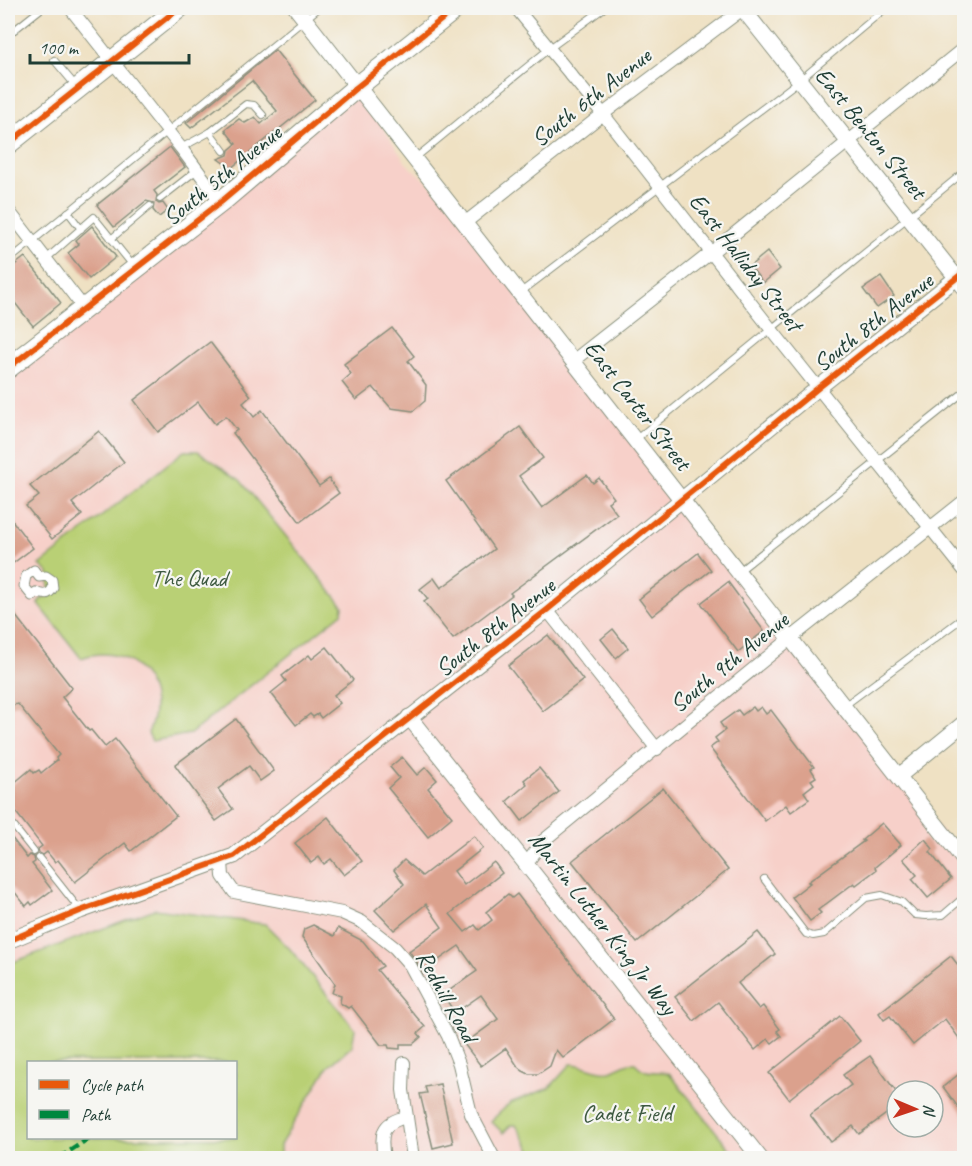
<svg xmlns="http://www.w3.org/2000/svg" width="972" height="1166" font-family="Caveat,sans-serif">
<rect width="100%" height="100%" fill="#f6f6f2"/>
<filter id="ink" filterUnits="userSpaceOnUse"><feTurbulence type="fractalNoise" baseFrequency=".0167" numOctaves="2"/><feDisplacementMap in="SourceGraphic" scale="12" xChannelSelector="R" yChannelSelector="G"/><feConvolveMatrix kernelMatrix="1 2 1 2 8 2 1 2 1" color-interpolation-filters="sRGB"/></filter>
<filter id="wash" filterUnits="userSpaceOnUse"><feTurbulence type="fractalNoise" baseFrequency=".008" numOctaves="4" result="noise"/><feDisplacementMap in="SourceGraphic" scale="24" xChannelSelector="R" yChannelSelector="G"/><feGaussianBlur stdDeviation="1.35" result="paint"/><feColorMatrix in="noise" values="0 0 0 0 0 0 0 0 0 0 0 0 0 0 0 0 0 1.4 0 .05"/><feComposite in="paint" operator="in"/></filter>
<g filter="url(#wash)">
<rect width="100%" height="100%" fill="#efe1c3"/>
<!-- built -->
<path fill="#f7d0c9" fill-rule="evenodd" d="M357,87l49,76 35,31 523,666v298h-956v-790zM28,1062h208v76h-208zM897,1091h36v36h-36z"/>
<!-- green -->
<g fill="#b9d075" stroke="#6c8654" stroke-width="1.5" fill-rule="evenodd">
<path d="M184,451h14l42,29 103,126 -1,7 -152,121 -38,7 -4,-8c21,-43 -15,-94 -67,-75l-43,-55 3,-4 8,-2v-24l-9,-8z"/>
<path d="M155,909l110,15 25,25 65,80 -3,17 -25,22 -47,77v13h-272v-194zM28,1062h208v76h-208z"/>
<path d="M629,1063h6c12,13 18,7 34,10l68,85h-201l-20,-33h-5l-8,8 -12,-12 19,-18 39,-15 22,-24c14,0 27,10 39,7 6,-2 12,-6 19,-8z"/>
</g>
<g id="blocks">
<!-- building -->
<g fill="#dba18d">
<path d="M275,50l40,50 -84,68 -13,-9 10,-4 1,-5 7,-6 -11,-14 14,-11 6,4 10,-6 6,7 16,-13 -25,-30 -61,47 -5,-5z"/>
<path d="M170,147l15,20 -31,24 3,4 -1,7 3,2 4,-1 5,7 -9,7 -6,-7 1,-7 -8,-2 -32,26 -17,-22z"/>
<path d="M92,226l24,31 -27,22 -21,-26 11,-9 -3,-4z"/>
<path d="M767,252l13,17 -17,14 -13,-17z"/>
<path d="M25,257l36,46 -28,23 -25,-32v-24z"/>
<path d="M881,277l13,19 -17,12 -14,-19z"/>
<path d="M392,328l22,28 -6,5 18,24 -1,16 -12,10 -22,-3 -18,-21 -17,13 -14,-18 9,-8 -7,-10z"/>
<path d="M210,342l41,54 -8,7 11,14 8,-7 57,76 10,-7 10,14 -39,29 -67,-89 4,-3 -11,-14 -11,8 -17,-22 -40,30 -24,-32z"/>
<path d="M520,427l23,31 -24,18 23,32 45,-33 6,8 6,-5 15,20 -6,4 9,12 -107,79 2,2 -59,44 -29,-37 4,-3 -8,-10 14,-11 7,10 53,-39 -48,-68z"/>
<path d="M99,431l25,31 -52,41 10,12 -30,24 -26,-33 13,-10 -9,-10z"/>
<path d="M8,515l25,33 -25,19z"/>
<path d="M698,553l13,17 -59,46 -13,-17z"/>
<path d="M728,582l36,49 -26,21 -37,-49z"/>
<path d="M8,606l64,82 -10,9 27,34 2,-1 14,17 10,-8 61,77 -45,35 -6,-8 -50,39 -17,-22 -3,2 -8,-10 -4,3 -4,-2 -1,-4 4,-3 -34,-44v-14l23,-19 3,4 5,-3 2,3 16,-13 -1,-2 3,-3 -41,-51 -10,2z"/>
<path d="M613,629l15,19 -12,10 -15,-19z"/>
<path d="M548,635l35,45 -40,31 -35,-45z"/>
<path d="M327,647l26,33 -19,15 6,8 -19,15 -3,-4 -5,3 -3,-3 -14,11 -25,-32 15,-12 -4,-5 27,-21 3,4z"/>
<path d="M753,707l3,4 5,-4 5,7 5,-4 43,57 -3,2 5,8 -5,3 3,4 -10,8 5,7 -18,13 -5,-7 -21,16 -55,-73 8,-6 -3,-4 10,-8 -5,-7 18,-13 4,5z"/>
<path d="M236,719l38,52 -14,10 -11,-15 -31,23 15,20 -17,12 -41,-56z"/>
<path d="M402,757l15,18 9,-8 11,13 -9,8 24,29 -24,20 -40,-49 11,-10 -9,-11z"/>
<path d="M539,768l20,24 -37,29 -15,-20 20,-17 -3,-4z"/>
<path d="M663,788l65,82 -91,73 -65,-82z"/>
<path d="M328,817l34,44 -18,14 -13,-16 -7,5 -5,-7 -8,6 -16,-20z"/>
<path d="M882,823l19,22 -26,22 1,3 -20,15 -2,-2 -36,27 3,3 -11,8 -18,-24 18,-14 -2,-1 56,-41 -2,-1z"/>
<path d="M8,833l19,25 3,-3 4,2 1,5 -3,2 20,26 -20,15 -2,-3 -4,4 -18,-22z"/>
<path d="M474,836l9,12 -29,23 10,14 30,-23 8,11 -52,41 15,18 10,-7 4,5 13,-10 -6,-8 22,-18 4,4 5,-4 97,125 -51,39 -7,-8 -6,16 -12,8h-9l-6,-3 -5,-4 -12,-19 -25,18 -17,-22 34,-25 -17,-24 -26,18 -12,-18 34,-24 -18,-25 -36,25 -14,-20 33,-24 -16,-23 -32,26 -19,-20 29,-26 -10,-14 10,-10 18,16z"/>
<path d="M925,839l8,10 -3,3 21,27 -23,19 -16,-19 5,-4 -14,-16z"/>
<path d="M313,925l21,11 4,-8 25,13 20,25 -6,4 48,57 -7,6 3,4 -8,7h-13v5l-11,-1 -1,-3h-7l-30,-39 -3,2 -8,-5 1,-7 -9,-3 3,-9 -33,-47 2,-8z"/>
<path d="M758,932l17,22 -37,29 21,26 4,-3 17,23 -3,2 4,5 -9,7 -4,-4 -13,11 -37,-48 -24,19 -19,-24z"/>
<path d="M951,956l7,9 6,-5v85l-19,-26 -32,26 -23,-29 -6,4 -5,-7z"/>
<path d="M840,1016l20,25 -71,58 -20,-26z"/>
<path d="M870,1056l27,37v13l-38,28 -6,-8 -22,16 -21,-27 41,-30 -8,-10z"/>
<path d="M964,1070v45l-21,-28z"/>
<path d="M440,1084l13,59 -20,5 -13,-54 7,-1 -2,-6z"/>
</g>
</g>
</g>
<g filter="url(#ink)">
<use href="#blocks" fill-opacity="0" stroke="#878f7c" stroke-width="1.5"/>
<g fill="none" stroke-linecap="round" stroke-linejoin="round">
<!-- service casing -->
<g stroke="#878f7c" stroke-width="8">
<g id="service">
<path d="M429,8l9,11"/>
<path d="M8,35l34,-27"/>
<path d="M54,60l21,25"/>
<path d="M210,132l14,19"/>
<path d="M181,148l29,-16 36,-28 8,1 9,10"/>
<path d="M414,159l136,-111 54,-40"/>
<path d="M160,199l37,-29"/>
<path d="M68,212l13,17"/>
<path d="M111,239l39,-33"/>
<path d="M46,259l48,-42 40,50"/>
<path d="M8,261l311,-253"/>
<path d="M521,292l279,-212 86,-72"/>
<path d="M635,440l329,-268"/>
<path d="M738,572l226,-180"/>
<path d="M844,706l120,-89"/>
<path d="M8,819l26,33"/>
<path d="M954,846l10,-9"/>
<path d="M39,858l41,52"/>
<path d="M764,879l42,55 7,2 11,-2 42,-36 16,-3 20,7 13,13 11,1 17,-1 21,-18"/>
</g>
</g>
<!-- pedestrian casing -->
<g stroke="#878f7c" stroke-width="11">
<path id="pedestrian" d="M34,570l5,7 7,-1 6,4 1,8c-4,7 -10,8 -17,4l-4,4 -8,-10 2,-10z"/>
</g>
<!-- minor casing -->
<g stroke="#878f7c" stroke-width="14">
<g id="minor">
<path d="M70,8l111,140 40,54"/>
<path d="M516,8l87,106 168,215 193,241"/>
<path d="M8,210l75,97"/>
<path d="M466,222l137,-108 141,-106"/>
<path d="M574,360l144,-113 246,-199"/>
<path d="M547,610l110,139"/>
<path d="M222,862l1,14 11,16 108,21 20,9 33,26 15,17 38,71 11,28 12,50 23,44"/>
<path d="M527,863l16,-22 248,-203 173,-137"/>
<path d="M404,1063l-1,27 10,68"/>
<path d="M384,1158c-4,-23 -3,-36 23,-41"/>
</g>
</g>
<!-- tertiary casing -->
<g stroke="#878f7c" stroke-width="17">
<g id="tertiary">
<path d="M296,8l668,852"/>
<path d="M742,8l222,279"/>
<path d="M409,717l351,441"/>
<path d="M899,776l65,-53"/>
<path d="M8,941l72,-30 154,-55 313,-246 271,-222 146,-116"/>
</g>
</g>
<!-- primary casing -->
<g stroke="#878f7c" stroke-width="22">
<g id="primary">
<path d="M8,144l171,-136"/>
<path d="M8,368l213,-166 136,-115 99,-79"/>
</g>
</g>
<!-- service -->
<use href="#service" stroke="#fff" stroke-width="6"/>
<!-- pedestrian -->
<use href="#pedestrian" stroke="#fff" stroke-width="9"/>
<!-- minor -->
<use href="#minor" stroke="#fff" stroke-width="12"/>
<!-- tertiary -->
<use href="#tertiary" stroke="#fff" stroke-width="15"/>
<!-- primary -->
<use href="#primary" stroke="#fff" stroke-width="20"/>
<!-- quiet -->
<path stroke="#00873e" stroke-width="4.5" stroke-dasharray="9 4.5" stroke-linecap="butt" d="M59,1158l30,-20"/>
<!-- cycleway casing -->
<g stroke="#f6f6f2" stroke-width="10">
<g id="cycleway">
<path d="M8,144l171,-136"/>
<path d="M8,368l213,-166 136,-115 99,-79"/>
<path d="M8,941l72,-30 154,-55 313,-246 271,-222 146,-116"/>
</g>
</g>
<!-- cycleway -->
<use href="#cycleway" stroke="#e8590c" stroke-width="6"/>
</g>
</g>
<g text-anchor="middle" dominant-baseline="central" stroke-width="4.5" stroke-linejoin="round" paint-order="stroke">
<!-- street labels -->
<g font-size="24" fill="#1f3d34" stroke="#f6f6f2">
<text transform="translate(591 97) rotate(-38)">South 6th Avenue</text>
<text transform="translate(871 133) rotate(51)">East Benton Street</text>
<text transform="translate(222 175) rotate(-39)">South 5th Avenue</text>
<text transform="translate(746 262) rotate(52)">East Halliday Street</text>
<text transform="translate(873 322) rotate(-38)">South 8th Avenue</text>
<text transform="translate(638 405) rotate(52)">East Carter Street</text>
<text transform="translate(495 627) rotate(-38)">South 8th Avenue</text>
<text transform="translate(729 662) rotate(-39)">South 9th Avenue</text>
<text transform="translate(603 923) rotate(52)">Martin Luther King Jr Way</text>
<text transform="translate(447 996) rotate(61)">Redhill Road</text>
</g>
<!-- park labels -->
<g font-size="24" fill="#3e5a41" stroke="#f6f6f2">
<text x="189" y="578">The Quad</text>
<text x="627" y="1113">Cadet Field</text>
</g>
</g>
<!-- margin -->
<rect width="972" height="1166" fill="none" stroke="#f6f6f2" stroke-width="30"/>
<!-- legend -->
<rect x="27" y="1061" width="210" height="78" fill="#f6f6f2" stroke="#a0aca6" stroke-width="1.5"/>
<rect x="39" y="1080" width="30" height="9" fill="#e8590c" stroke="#a0aca6" stroke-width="1.5"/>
<text x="81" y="1091" font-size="18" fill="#1f3d34">Cycle path</text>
<rect x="39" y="1110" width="30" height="9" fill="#00873e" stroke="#a0aca6" stroke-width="1.5"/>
<text x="81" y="1121" font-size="18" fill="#1f3d34">Path</text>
<!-- north arrow -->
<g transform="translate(915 1109) rotate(92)"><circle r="28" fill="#f6f6f2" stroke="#a0aca6" stroke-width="1.5"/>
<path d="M0-4.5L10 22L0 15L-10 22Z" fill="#c8321e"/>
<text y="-9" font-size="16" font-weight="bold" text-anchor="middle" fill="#1f3d34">N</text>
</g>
<!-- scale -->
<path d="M30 54v9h159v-9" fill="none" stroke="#1f3d34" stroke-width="3"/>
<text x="39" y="54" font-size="18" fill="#1f3d34" stroke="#f6f6f2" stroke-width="4.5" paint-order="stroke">100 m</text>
</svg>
